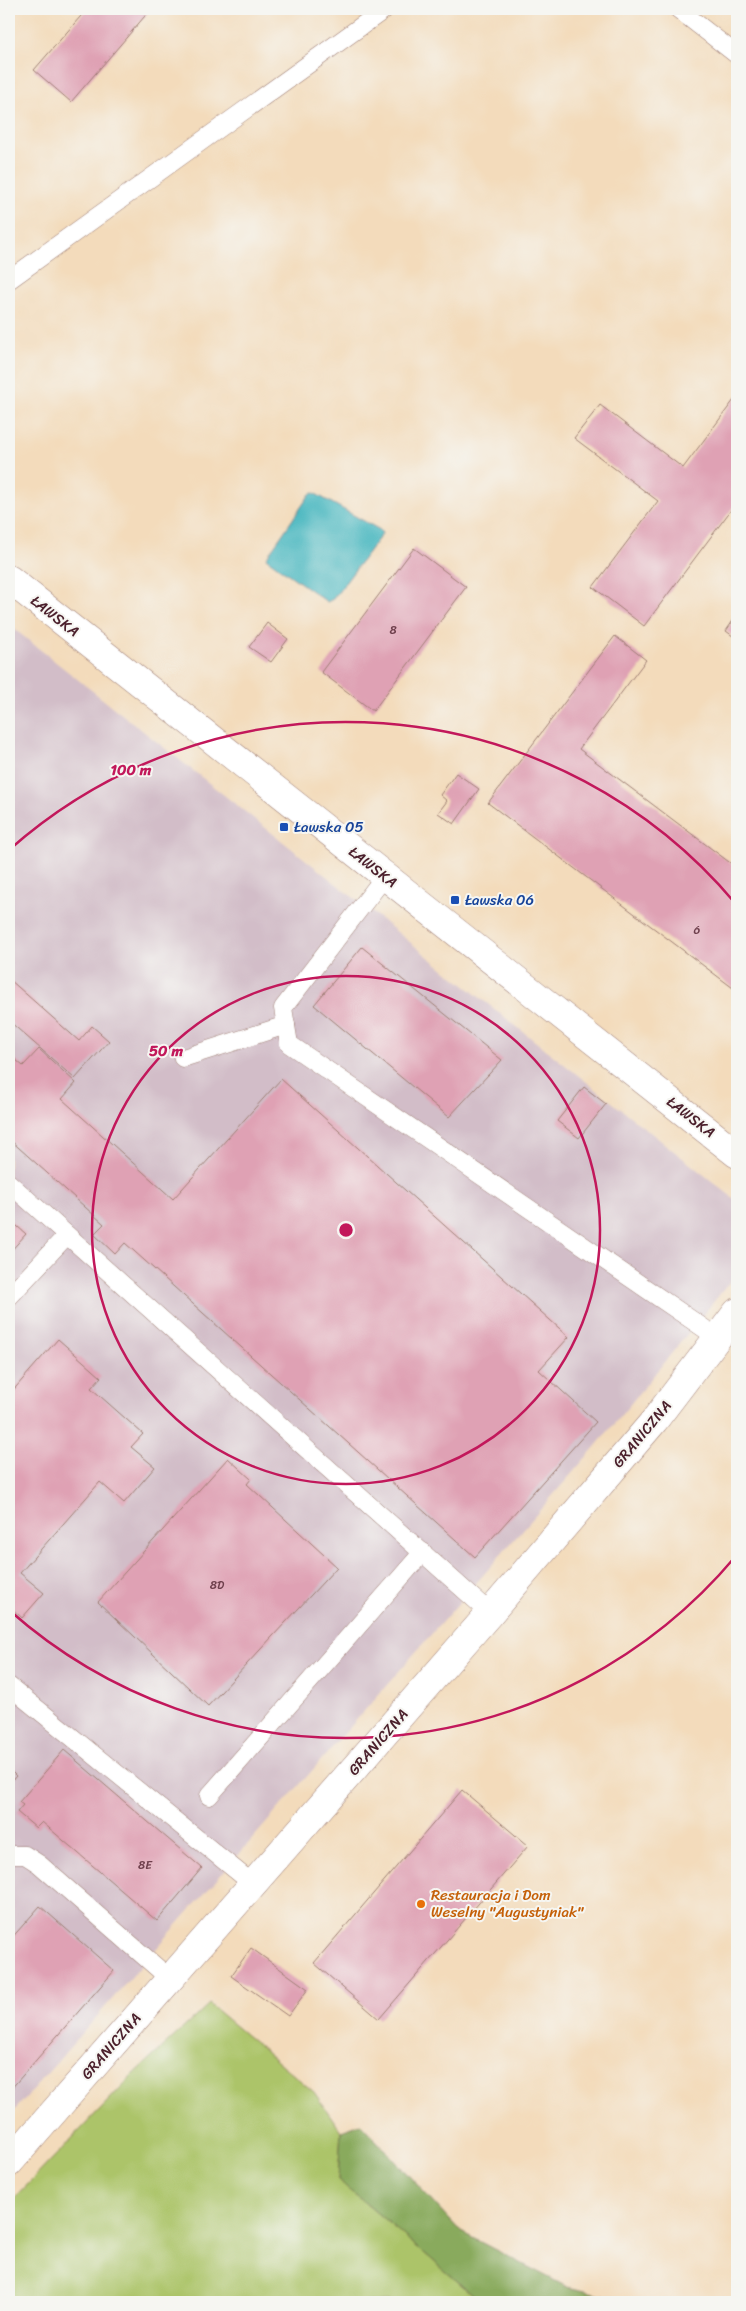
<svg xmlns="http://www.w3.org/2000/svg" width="746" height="2311" font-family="Sriracha,sans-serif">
<rect width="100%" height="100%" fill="#f6f6f2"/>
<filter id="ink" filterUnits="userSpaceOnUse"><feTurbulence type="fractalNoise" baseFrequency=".02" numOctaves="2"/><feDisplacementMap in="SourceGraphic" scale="10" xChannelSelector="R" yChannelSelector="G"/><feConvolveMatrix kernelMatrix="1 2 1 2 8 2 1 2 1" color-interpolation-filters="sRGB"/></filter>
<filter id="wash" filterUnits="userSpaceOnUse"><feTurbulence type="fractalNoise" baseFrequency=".0096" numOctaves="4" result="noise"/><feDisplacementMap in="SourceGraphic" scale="20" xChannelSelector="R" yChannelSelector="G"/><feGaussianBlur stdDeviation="1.12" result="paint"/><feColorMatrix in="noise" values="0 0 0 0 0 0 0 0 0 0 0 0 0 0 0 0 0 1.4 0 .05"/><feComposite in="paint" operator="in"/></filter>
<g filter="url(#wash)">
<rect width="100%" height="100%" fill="#f3dbbb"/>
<!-- industrial -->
<path fill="#d2bdc8" d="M9,625l728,576v72l-141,173 -587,671z"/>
<!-- green -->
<path fill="#acc469" stroke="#7b724a" d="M209,2004l105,88 27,39 -3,49 144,122h-473v-98l122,-127z"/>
<!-- forest -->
<path fill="#89aa5d" stroke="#6a6444" d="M361,2124l100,108 106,55 69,15h-154l-144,-122 3,-49z"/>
<!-- water -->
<path fill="#48b7c0" stroke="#496b76" d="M314,493l66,37 2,4 -49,65 -6,3 -61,-44 44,-64z"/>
<g id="blocks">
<!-- building -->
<g fill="#dfa1b4">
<path d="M87,9h64l-80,93 -37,-32z"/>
<path d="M737,396v106l-93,124 -51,-39 65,-86 -84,-63 26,-33 83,63z"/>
<path d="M414,548l52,39 -93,124 -52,-39z"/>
<path d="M737,615v24l-11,-8z"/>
<path d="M267,623l21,16 -17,23 -22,-15z"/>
<path d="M615,636l31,24 -67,89 158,119v123l-249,-188z"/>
<path d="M456,773l23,16 -25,35 -16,-11 9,-12 -7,-6z"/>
<path d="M362,947l140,113 -53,57 -135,-112z"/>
<path d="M9,979l70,62 13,-15 17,15 -34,38 -66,-58z"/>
<path d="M39,1049l37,34 -14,16 111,100 108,-120 288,258 -30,33 57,52 -121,135 -350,-314 -10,11 -21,-20 10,-10 -95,-85v-85l14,12z"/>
<path d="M584,1087l22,17 -27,34 -22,-17z"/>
<path d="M9,1219l17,15 -17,19z"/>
<path d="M58,1339l43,38 -10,11 52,46 -12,13 24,20 -31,36 -24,-21 -80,91 24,20 -22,25 -13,-12v-211z"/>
<path d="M228,1458l23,21 -4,5 90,83 -129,139 -110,-104z"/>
<path d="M64,1750l138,118 -45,53 -115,-99 -6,6 -19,-16 6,-7 -4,-3z"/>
<path d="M9,1769l7,7 -7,8z"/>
<path d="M462,1790l66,56 -149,173 -65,-56z"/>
<path d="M40,1906l74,65 -105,120v-150z"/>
<path d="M251,1948l57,41 -20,27 -57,-40z"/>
</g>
</g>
</g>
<g filter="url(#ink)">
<use href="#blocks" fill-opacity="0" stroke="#9e7d73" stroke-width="1"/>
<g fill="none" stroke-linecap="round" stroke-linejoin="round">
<!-- service casing -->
<g stroke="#9e7d73" stroke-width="19">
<g id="service">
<path d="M678,9l59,46"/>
<path d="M9,280l376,-271"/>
<path d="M385,876l-102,132 6,36 429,294"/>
<path d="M183,1058l103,-33"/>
<path d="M9,1183l481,430"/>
<path d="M9,1297l58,-62"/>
<path d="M9,1686l244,198"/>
<path d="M209,1796l214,-244"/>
<path d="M9,1857l2,-2h14l14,9 131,115"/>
</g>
</g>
<!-- tertiary casing -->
<g stroke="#9e7d73" stroke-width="29">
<g id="tertiary">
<path d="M9,579l728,575"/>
<path d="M9,2163l481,-550 164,-192 83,-109"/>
</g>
</g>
<!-- service -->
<use href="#service" stroke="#fff" stroke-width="18"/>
<!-- tertiary -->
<use href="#tertiary" stroke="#fff" stroke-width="28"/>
</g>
</g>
<!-- distance rings -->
<g fill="none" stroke="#c2185b" stroke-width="2.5">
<circle cx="346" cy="1230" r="254"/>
<path d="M735 1557A508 508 0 0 1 9 1610M9 850A508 508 0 0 1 735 903"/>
</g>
<!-- markers -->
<g fill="#1a4fb4" stroke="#f6f6f2" stroke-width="2">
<rect x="279" y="822" width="10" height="10" rx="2.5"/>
<rect x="450" y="895" width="10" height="10" rx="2.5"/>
</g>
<circle fill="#e8710a" stroke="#f6f6f2" stroke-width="2" cx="421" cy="1904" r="5"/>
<g text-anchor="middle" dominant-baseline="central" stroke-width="4" stroke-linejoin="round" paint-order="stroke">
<!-- number labels -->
<g font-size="12" fill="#6f404d">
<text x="393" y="630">8</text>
<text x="697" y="930">6</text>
<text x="217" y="1585">8D</text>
<text x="145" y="1865">8E</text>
</g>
<!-- street labels -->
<g font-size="15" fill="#4a1f2b" stroke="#f6f6f2">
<text transform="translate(55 616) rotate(38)">ŁAWSKA</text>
<text transform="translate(373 867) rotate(38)">ŁAWSKA</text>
<text transform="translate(691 1117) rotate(38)">ŁAWSKA</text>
<text transform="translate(642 1434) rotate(-50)">GRANICZNA</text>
<text transform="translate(378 1742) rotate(-49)">GRANICZNA</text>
<text transform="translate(111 2046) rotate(-49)">GRANICZNA</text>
</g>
<!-- transit labels -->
<g font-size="15" fill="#164399" stroke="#f6f6f2" text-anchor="start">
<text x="294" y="827">Ławska 05</text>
<text x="465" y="900">Ławska 06</text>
</g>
<!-- food labels -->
<g font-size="15" fill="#c56008" stroke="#f6f6f2" text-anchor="start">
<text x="431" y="1895">Restauracja i Dom<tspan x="431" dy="17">Weselny "Augustyniak"</tspan></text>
</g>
</g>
<circle cx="346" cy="1230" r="8" fill="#c2185b" stroke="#f6f6f2" stroke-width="2.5"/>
<g font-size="15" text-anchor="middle" font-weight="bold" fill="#c2185b" stroke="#f6f6f2" stroke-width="4" stroke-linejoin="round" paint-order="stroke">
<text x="131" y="775">100 m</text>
<text x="166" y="1056">50 m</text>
</g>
<!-- margin -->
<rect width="746" height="2311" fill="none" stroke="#f6f6f2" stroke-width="30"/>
</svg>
